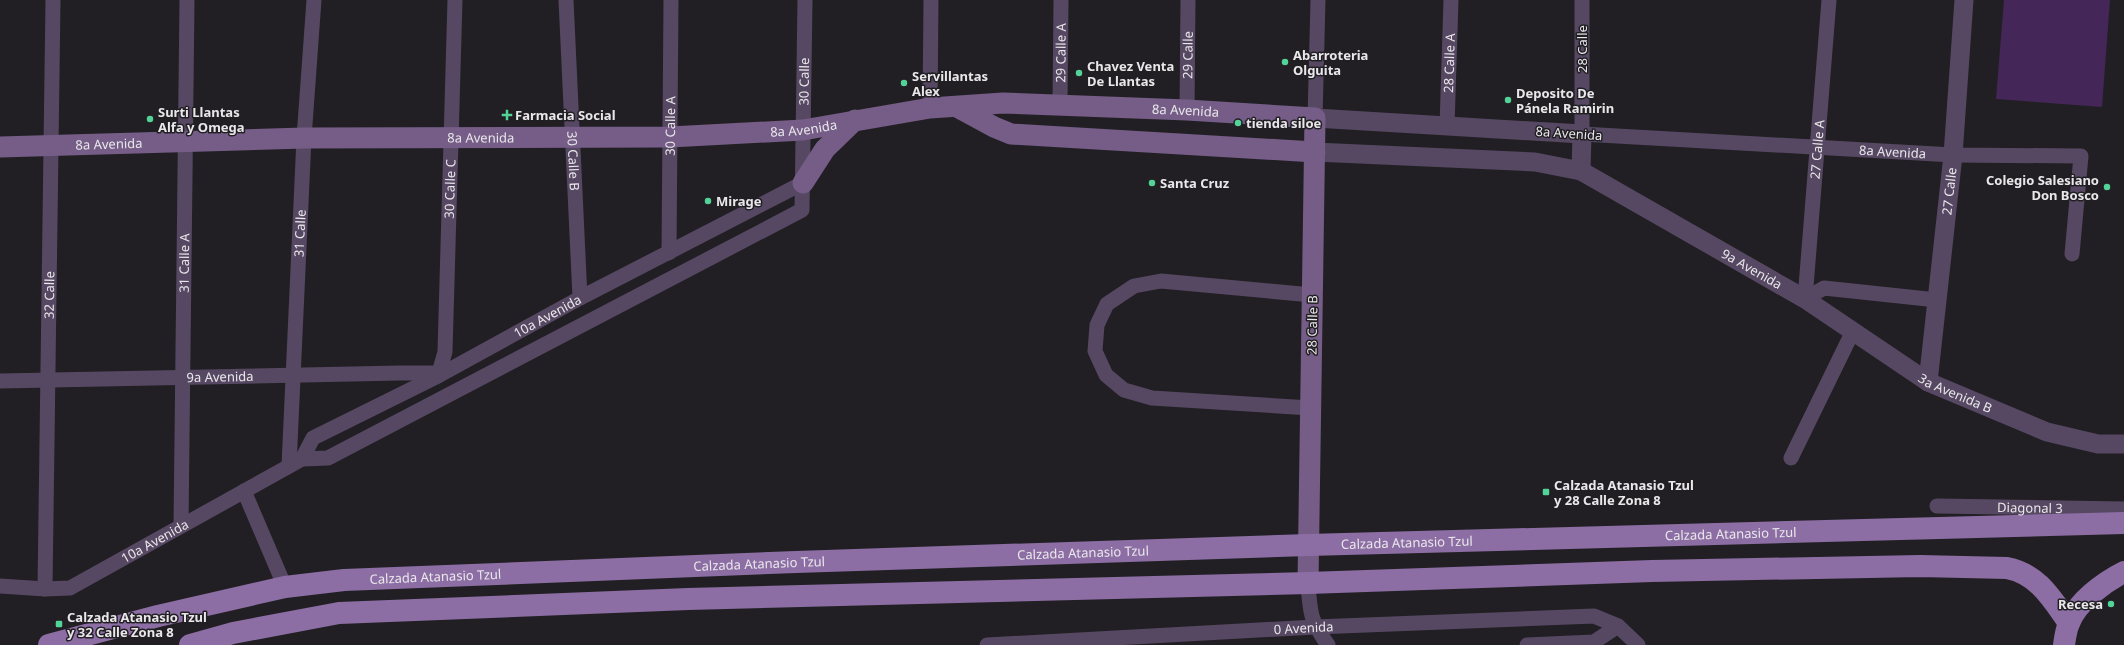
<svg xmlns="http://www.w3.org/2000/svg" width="2124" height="645" font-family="'Noto Sans',sans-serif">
<rect width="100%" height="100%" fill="#211f23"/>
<!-- green -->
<path fill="#442758" d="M2004,0h106l-8,107 -106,-8z"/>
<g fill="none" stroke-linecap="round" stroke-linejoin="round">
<!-- minor -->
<g stroke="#564862" stroke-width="15">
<path id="s1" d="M566,0l14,298"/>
<path id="s2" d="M1582,0v134l371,21 128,1 -9,98"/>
<path id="s3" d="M1060,105l1,-105"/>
<path d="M930,108l1,-108"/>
<path id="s4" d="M1187,110l1,-110"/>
<path d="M1315,118l3,-118"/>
<path id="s5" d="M1447,126l4,-126"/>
<path id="s6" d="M669,253l2,-253"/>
<path id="s7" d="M1805,299l24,-299"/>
<path d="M1805,299l19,-11 113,12"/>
<path id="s8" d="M0,381l400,-8h32l6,3 7,-24 10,-352"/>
<path d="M1310,408l-158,-10 -28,-8 -18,-15 -11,-24 2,-26 10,-21 27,-18 27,-5 151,14"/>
<path d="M1791,458l62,-127"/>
<path id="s9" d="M302,459l11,-21 125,-62 142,-78 223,-115"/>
<path id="s10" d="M289,466l15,-328 10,-138"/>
<path d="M244,491l41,96"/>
<path id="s11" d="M1937,506l187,3"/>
<path id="s12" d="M181,526l6,-526"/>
<path d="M1308,583c2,30 2,37 20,62"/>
<path id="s13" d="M0,586l45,3 25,-1 232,-129 26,-1 474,-248 3,-210"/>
<path id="s14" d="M45,589l8,-589"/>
<path id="s15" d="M987,645l328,-18 279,-11 24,10 20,19"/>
<path d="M1527,645l67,-3 24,-16"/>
</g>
<!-- tertiary -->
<g stroke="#564862" stroke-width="19">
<path d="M1315,118l267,16 -1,37"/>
<path id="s16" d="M1315,152l220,10 46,9 224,128 123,83 119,50 51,12h26"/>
<path id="s17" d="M1928,382l25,-227 11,-155"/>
</g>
<!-- secondary -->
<g stroke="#755d87" stroke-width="21">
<path d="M959,108l35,19 17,7 304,18"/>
<path id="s18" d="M0,147l304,-9 366,-1 133,-7 127,-22 73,-5 184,7 128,8 -7,465"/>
<path d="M803,183l22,-34 30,-29"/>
</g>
<!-- primary -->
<g stroke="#8c6ea4" stroke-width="22">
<path id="s19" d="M49,645l109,-29 127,-29 59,-7 452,-18 512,-17 816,-22"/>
<path d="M190,645l43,-12 106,-20 349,-14 620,-16 344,-12 268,-5 87,2c31,6 45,31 62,55"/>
<path d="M2064,645c1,-7 2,-15 5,-22 8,-21 35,-41 55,-51"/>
</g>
</g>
<!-- markers -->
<g fill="#53d397" stroke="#211f23" stroke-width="1.5">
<circle cx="1285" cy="62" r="4"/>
<circle cx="1079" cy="73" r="4"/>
<circle cx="904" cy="83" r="4"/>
<circle cx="1508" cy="100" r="4"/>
<path d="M505 109h4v4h4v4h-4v4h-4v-4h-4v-4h4z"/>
<circle cx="150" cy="119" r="4"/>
<circle cx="1238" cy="123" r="4"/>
<circle cx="1152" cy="183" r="4"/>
<circle cx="2107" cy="187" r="4"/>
<circle cx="708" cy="201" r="4"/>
<rect x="1542" y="488" width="8" height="8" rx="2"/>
<circle cx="2111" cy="604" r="4"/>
<rect x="55" y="620" width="8" height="8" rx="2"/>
</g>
<g text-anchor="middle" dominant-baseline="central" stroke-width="3" stroke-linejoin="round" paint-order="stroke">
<!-- street labels -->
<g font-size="13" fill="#e9e7ea" stroke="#211f23">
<text transform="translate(1582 49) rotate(-90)">28 Calle</text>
<text stroke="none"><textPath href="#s3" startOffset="52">29 Calle A</textPath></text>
<text stroke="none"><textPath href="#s4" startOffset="55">29 Calle</textPath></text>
<text stroke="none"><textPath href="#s5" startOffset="63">28 Calle A</textPath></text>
<text stroke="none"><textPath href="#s13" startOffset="1025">30 Calle</textPath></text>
<text stroke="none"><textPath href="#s18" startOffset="1188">8a Avenida</textPath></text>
<text stroke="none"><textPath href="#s6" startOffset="127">30 Calle A</textPath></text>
<text stroke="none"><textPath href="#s18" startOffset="804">8a Avenida</textPath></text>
<text transform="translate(1569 133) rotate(4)">8a Avenida</text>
<text stroke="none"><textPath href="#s18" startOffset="481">8a Avenida</textPath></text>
<text stroke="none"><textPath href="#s18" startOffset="109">8a Avenida</textPath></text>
<text stroke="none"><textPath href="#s7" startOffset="150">27 Calle A</textPath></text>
<text stroke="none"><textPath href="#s2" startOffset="445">8a Avenida</textPath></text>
<text stroke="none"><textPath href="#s1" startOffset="161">30 Calle B</textPath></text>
<text stroke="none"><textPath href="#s8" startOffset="627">30 Calle C</textPath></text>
<text stroke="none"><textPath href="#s17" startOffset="192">27 Calle</textPath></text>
<text stroke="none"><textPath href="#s10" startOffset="233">31 Calle</textPath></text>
<text stroke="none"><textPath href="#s12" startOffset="263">31 Calle A</textPath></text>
<text stroke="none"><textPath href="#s16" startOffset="464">9a Avenida</textPath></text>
<text stroke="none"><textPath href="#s14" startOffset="294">32 Calle</textPath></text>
<text stroke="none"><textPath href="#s9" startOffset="288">10a Avenida</textPath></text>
<text transform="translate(1312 325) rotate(-89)">28 Calle B</text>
<text stroke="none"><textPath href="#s8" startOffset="220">9a Avenida</textPath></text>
<text stroke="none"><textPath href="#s16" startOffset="703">3a Avenida B</textPath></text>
<text stroke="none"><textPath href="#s11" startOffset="93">Diagonal 3</textPath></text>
<text stroke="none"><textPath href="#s19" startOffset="1690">Calzada Atanasio Tzul</textPath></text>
<text stroke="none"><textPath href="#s13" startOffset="167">10a Avenida</textPath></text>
<text stroke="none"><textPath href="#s19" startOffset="1366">Calzada Atanasio Tzul</textPath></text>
<text stroke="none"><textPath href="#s19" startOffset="1042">Calzada Atanasio Tzul</textPath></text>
<text stroke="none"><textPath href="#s19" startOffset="718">Calzada Atanasio Tzul</textPath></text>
<text stroke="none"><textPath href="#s19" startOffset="394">Calzada Atanasio Tzul</textPath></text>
<text stroke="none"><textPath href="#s15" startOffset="317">0 Avenida</textPath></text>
</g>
<!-- poi labels -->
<g font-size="13" font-weight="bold" fill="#e9e7ea" stroke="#211f23" text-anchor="start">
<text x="1293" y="55">Abarroteria<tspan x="1293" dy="15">Olguita</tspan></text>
<text x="1087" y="66">Chavez Venta<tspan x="1087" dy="15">De Llantas</tspan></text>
<text x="912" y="76">Servillantas<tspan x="912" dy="15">Alex</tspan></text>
<text x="1516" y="93">Deposito De<tspan x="1516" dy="15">Pánela Ramirin</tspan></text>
<text x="158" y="112">Surti Llantas<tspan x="158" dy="15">Alfa y Omega</tspan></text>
<text x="515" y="115">Farmacia Social</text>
<text x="1246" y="123">tienda siloe</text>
<text x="2099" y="180" text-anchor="end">Colegio Salesiano<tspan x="2099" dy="15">Don Bosco</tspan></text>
<text x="1160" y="183">Santa Cruz</text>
<text x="716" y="201">Mirage</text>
<text x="1554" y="485">Calzada Atanasio Tzul<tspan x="1554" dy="15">y 28 Calle Zona 8</tspan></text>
<text x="2103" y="604" text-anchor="end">Recesa</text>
<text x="67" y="617">Calzada Atanasio Tzul<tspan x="67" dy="15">y 32 Calle Zona 8</tspan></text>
</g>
</g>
</svg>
